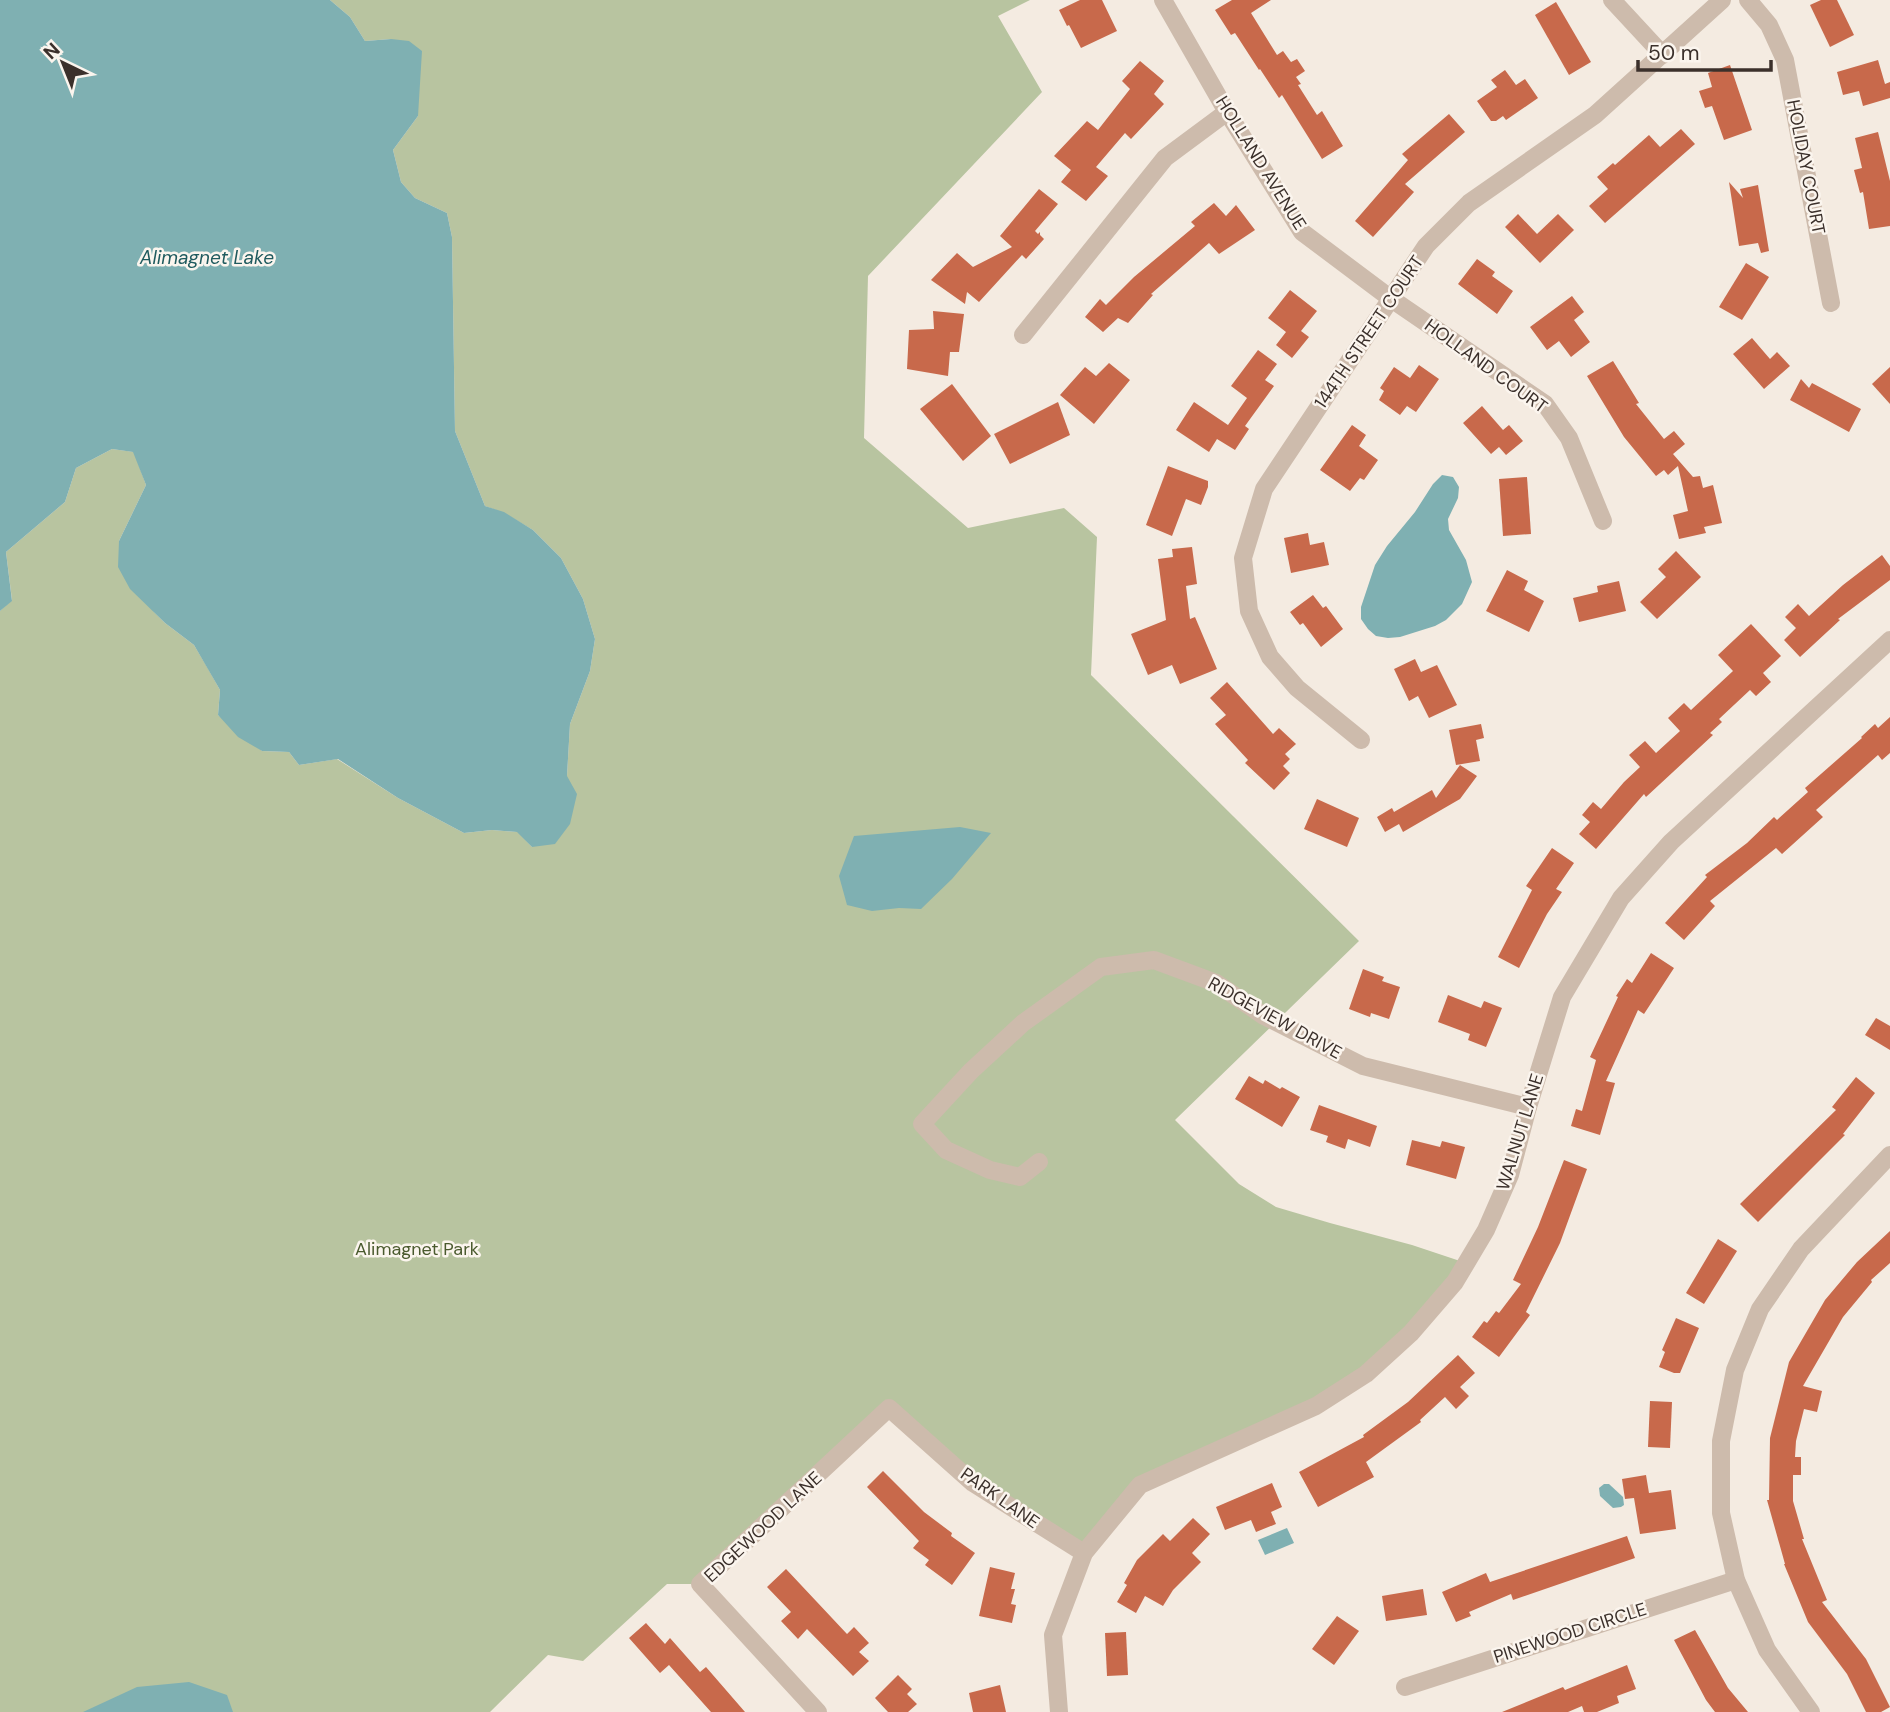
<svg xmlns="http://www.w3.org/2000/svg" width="1890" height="1712" font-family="'DM Sans',sans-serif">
<rect width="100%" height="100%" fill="#f4ebe1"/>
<!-- green -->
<path fill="#b8c4a0" d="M330,0h700l-32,16 44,76 -174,184 -4,162 104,90 96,-20 33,29 -6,138 268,266 -184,179 64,64 37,23 54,16 82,22 54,18 -100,111 -226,111 -56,68 -111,-70 -84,-75 -189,176h-33l-84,77 -35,-6 -58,57h-490v-1101l12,-11 -6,-48 59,-50 11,-34 36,-19 22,3 12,33 -27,56 35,71 11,11 29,22 13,22 13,23 -2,25 44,36 27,1 10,13 38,-6 61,39 66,35 28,-3 26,2 14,15 35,-71 3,-52 20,-53 5,-32 -12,-40 -22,-41 -28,-28 -29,-17 -19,-7 -30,-75 -3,-194 -5,-24 -32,-15 -14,-16 -8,-32 25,-34 -27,-77 -26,2 -15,-24z"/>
<!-- water -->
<g fill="#7fb0b2">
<path d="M0,0h330l20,17 15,24 26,-2 18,2 13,10 -4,65 -25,34 8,32 14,16 32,15 5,24 3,194 30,75 19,6 29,18 28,28 22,41 12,40 -5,32 -20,53 -3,52 10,18 -7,30 -15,20 -23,3 -15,-15 -25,-2 -28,3 -66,-35 -60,-39 -39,6 -10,-13 -27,-1 -24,-14 -20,-22 2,-25 -26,-45 -29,-22 -35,-34 -12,-22 1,-26 27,-56 -13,-33 -21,-3 -36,19 -11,34 -59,50 6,49 -12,10z"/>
<path d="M1442,475l11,2 6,10 -1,11 -10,21 1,11 17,30 6,22 -10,22 -16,16 -11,6 -35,11 -12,1 -12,-2 -8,-7 -7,-10v-12l14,-42 12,-19 28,-34 18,-28z"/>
<path d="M960,827l31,6 -39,46 -31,30 -22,-1 -27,3 -25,-6 -8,-29 15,-40z"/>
<path d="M1604,1484h5l14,13 1,8 -3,2 -8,1 -13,-12 -1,-8z"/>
<path d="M1287,1528l7,15 -29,12 -7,-15z"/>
<path d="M189,1682l38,13 6,17h-150l54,-25z"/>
</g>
<!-- building -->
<g fill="#c8694b">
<path d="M1080,0h22l15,31 -36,17 -12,-23 -2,1 -8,-16z"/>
<path d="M1232,0h39l-20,13 26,42 6,-4 8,11 6,-3 8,12 -9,6 5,7 -3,1 19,30 5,-4 21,35 -21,13 -40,-64 -3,3 -19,-29 -1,1 -24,-37 -4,2 -16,-25z"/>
<path d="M1821,0h16l17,35 -24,12 -20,-42z"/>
<path d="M1556,2l35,60 -22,13 -34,-60z"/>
<path d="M1878,60l7,24 5,-2v16l-27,8 -4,-15 -16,4 -6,-23z"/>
<path d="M1140,61l24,20 -10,13 10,10 -33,35 -6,-6 -29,34 12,9 -22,25 -25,-19 10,-12 -17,-14 33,-35 11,9 32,-41 -8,-8z"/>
<path d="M1730,65l22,65 -28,10 -12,-34 -7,2 -6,-17 13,-4 -4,-14z"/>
<path d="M1505,70l11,15 9,-6 13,19 -32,22 -3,-4 -7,5h-5l-14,-20 20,-14 -6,-7z"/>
<path d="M1449,114l16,18 -60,52 9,8 -41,45 -18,-16 53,-61 -6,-6z"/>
<path d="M1681,129l14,15 -90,79 -16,-17 19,-17 -11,-12 16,-14 2,2 34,-30 11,12z"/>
<path d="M1878,132l12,49v45l-21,3 -6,-37 -3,1 -6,-23 8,-2 -7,-30z"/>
<path d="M1729,182l14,16 -3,-9 18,-4 11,66 -8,2 -3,-10 -19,3z"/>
<path d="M1039,189l19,15 -23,27 3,3 2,-2v3l4,4 -18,20 -4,-4 -43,47 -12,-10 -2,12 -34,-24 26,-27 16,14 39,-20 -12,-11z"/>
<path d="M1214,203l12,13 10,-11 19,25 -36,24 -10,-11 -58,51 2,1 -25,28 -10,-5 -15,14 -18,-15 15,-18 6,6 28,-28 61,-51 -4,-4z"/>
<path d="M1518,214l19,20 21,-20 16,16 -34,33 -35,-36z"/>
<path d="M1477,259l18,13 -3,4 21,15 -16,23 -39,-30z"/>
<path d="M1746,263l23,14 -27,43 -23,-13z"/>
<path d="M1290,290l27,21 -16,20 8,6 -17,21 -16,-13 10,-13 -18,-14z"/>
<path d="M1572,296l12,16 -10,8 16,22 -19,15 -12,-16 -12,9 -17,-23z"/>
<path d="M933,311l31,3 -5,38h-9l-2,24 -41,-7 2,-39 25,-1z"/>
<path d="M1752,338l18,21 7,-7 13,14 -26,23 -31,-35z"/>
<path d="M1258,350l19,14 -12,16 9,6 -29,40 4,3 -14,21 -18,-11 -8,13 -33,-22 18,-28 34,23 19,-27 -16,-12z"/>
<path d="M1613,361l26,42 -3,1 28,35 10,-8 11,13 -12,10 20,23 7,-1 3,12 10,-3 9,38 -18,4 2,6 -27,6 -6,-24 15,-4 -10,-45 -10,9 -4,-5 -8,6 -32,-39 -37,-61z"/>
<path d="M1109,363l21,17 -36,44 -34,-29 25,-28 11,9z"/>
<path d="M1419,365l20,14 -23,33 -9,-6 -7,9 -21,-15 5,-9 -4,-3 14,-21 16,11z"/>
<path d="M1890,367v37l-18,-20z"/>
<path d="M1801,379l8,9 3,-5 49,26 -12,23 -59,-32z"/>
<path d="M952,384l39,52 -28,25 -43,-52z"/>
<path d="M1058,402l12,33 -60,29 -16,-30z"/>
<path d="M1482,406l21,24 6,-5 14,16 -17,14 -7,-8 -8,7 -28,-31z"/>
<path d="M1352,425l14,10 -7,11 19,14 -14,20 -4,-2 -10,13 -30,-21z"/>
<path d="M1168,466l40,15v6l-7,18 -15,-6 -14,37 -26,-11z"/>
<path d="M1527,477l4,57 -28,2 -4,-57z"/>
<path d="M1308,533l2,12 14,-3 5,23 -38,8 -7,-35z"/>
<path d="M1192,547l5,37 -11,2 4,33 5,-2 22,52 -37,15 -8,-19 -24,10 -17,-41 35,-14 -8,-61 15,-2 -1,-8z"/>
<path d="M1676,551l25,26 -44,42 -17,-17 26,-25 -8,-8z"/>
<path d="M1882,555l8,11v14l-52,39 2,1 -40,37 -16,-17 12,-12 -11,-11 13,-13 11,12 34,-31z"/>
<path d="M1507,570l21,11 -4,9 20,11 -15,31 -43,-21z"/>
<path d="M1619,581l7,30 -47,11 -6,-24 25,-6 -1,-6z"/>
<path d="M1313,595l10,13 3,-2 17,23 -22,18 -18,-24 -3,2 -10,-13z"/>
<path d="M1751,624l30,32 -18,17 8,9 -15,14 -6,-6 -31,29 3,3 -12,11 3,2 -67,62 -2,-3 -48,55 -17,-15 11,-12 -8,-7 11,-13 8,7 23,-27 16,-15 -11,-12 16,-14 11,12 24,-22 -12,-13 16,-15 7,7 42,-39 -15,-16z"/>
<path d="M1415,659l6,13 16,-7 20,40 -28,13 -11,-22 -9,5 -15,-32z"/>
<path d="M1227,682l46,52 6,-6 17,16 -11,10 5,5 -7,7 7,7 -16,17 -29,-27 3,-3 -33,-36 11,-9 -16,-17z"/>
<path d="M1890,717v36l-8,7 -4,-5 -62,55 7,7 -41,37 -6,-6 -66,53 5,5 -31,34 -19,-17 42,-46 -2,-2 42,-32 27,-26 3,3 31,-28 -3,-4 57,-50 -1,-1 14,-13 3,4z"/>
<path d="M1481,724l3,14 -8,2 4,21 -24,4 -7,-35z"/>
<path d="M1460,765l17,11 -17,23 -57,33 -4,-8 -14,8 -8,-15 15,-9 2,4 38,-22 4,8z"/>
<path d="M1317,799l42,19 -12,29 -43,-18z"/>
<path d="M1552,848l22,15 -18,26 6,3 -15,22 -28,54 -21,-11 34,-67 -6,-4z"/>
<path d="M1651,953l23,15 -30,46 -6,-4 -32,71 9,2 -15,52 -29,-9 5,-17 6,2 14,-51 -6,-3 28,-60 -2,-1 11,-17 5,4z"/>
<path d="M1363,969l21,8 -2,4 18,6 -11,32 -18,-6 -1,4 -21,-8z"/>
<path d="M1448,995l33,13 3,-7 18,7 -16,39 -18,-7 2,-6 -32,-12z"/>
<path d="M1876,1018l14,8v24l-25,-15z"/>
<path d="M1249,1076l14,8 2,-4 15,9 2,-2 18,10 -18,30 -47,-28z"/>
<path d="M1856,1077l19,16 -32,41 2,1 -87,87 -18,-18 96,-94 -4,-3z"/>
<path d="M1319,1105l58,21 -7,21 -22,-8 -3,10 -19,-7 2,-6 -18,-6z"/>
<path d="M1412,1140l28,7 2,-6 23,6 -9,32 -50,-14z"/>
<path d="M1564,1160l23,9 -27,74 -34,69 4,3 -31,42 -27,-20 12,-16 3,2 9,-12 3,2 22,-29 -8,-4 25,-53z"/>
<path d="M1890,1231v32l-19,17 1,2 -29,35 -40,69 19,5 -5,21 -13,-3 -8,32 -1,16h6v18h-8v26l11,38h-2l25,61 -5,2 44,57 24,48 -9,5h-15l-19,-38 -39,-52 -24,-58h1l-18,-64h2l1,-62 19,-76 36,-62 32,-38z"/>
<path d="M1718,1239l19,12 -33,53 -18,-11z"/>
<path d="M1676,1318l23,10 -19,45h-6l-15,-6 6,-15 -3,-2z"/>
<path d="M1458,1355l17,18 -15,14 9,9 -13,13 -11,-12 -25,23 1,2 -55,40 8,15 -56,30 -19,-35 65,-35 -1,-2 45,-33z"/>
<path d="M1650,1401l22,1 -2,46 -22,-1z"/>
<path d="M883,1471l41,41 28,21 -1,3 24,17 -23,32 -27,-20 4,-5 -16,-12 6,-7 -52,-54z"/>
<path d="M1646,1475l3,18 22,-3 5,39 -36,5 -6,-36 -9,1 -3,-20z"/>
<path d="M1272,1483l10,24 -11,5 5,12 -20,8 -5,-12 -26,10 -9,-23z"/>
<path d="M1193,1518l17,16 -18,19 9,9 -28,28 -10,16 -18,-10 -9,17 -19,-11 10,-17 -3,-2 13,-23 26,-26 7,7z"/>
<path d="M1627,1536l8,22 -122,42 -2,-6 -42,18 2,4 -15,6 -14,-30 44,-19 4,9z"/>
<path d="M990,1567l25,6 -4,16h4l-4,15 5,1 -4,18 -33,-7z"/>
<path d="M786,1569l61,65 7,-7 15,16 -10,9 10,9 -16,15 -46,-47 -9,10 -17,-18 10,-9 -24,-25z"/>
<path d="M1423,1589l4,26 -41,6 -4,-25z"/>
<path d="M1337,1616l22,15 -25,34 -22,-16z"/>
<path d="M646,1623l19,21 5,-6 30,34 6,-5 39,45h-34l-42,-47 -9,8 -31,-35z"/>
<path d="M1695,1630l33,58 20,24h-33l-9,-12 -32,-60z"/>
<path d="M1126,1632l2,43 -21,1 -2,-43z"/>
<path d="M1627,1665l9,24 -19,7 2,7 -22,9h-13l-2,-6 -14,6h-66l61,-25 2,3z"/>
<path d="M898,1675l14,14 -5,5 10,10 -9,8h-20l-13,-14z"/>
<path d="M1000,1685l6,27h-33l-4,-19z"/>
</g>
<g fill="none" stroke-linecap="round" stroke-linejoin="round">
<!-- minor -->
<g stroke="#cdbbac" stroke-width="18">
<path d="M1163,0l64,112 75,120 88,66 155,106 24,34 34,83"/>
<path d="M1612,0l51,55"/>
<path d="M1748,0l21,25 16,35 46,243"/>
<path d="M1023,335l142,-177 62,-46"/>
<path d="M1361,740l-64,-52 -27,-31 -21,-46 -6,-53 21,-69 162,-243 43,-43 126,-88 127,-115"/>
<path d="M1039,1162l-19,15 -30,-7 -44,-20 -24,-26 49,-53 52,-48 78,-56 53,-7 62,23 48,33 99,50 165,41"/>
<path d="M1405,1687l331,-107"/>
<path d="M818,1712l-118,-128 189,-176 84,75 111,70"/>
<path d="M1059,1712l-6,-77 31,-82 56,-68 176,-79 50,-32 45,-41 44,-51 31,-52 24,-55 18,-68 34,-110 59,-99 50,-56 219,-202"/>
<path d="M1811,1712l-44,-62 -31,-70 -15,-67v-72l14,-71 25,-61 41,-60 89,-94"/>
</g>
</g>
<g text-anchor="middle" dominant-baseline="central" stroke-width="5" stroke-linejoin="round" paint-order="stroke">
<!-- street labels -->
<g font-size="18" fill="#3b302b" stroke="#fbf5ee">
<text transform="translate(1261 163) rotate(58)">HOLLAND AVENUE</text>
<text transform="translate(1806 167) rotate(79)">HOLIDAY COURT</text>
<text transform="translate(1369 332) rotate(-56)">144TH STREET COURT</text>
<text transform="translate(1486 366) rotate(36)">HOLLAND COURT</text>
<text transform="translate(1275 1018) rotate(29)">RIDGEVIEW DRIVE</text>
<text transform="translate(1520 1132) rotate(-73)">WALNUT LANE</text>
<text transform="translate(1000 1498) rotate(35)">PARK LANE</text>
<text transform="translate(763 1527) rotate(-43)">EDGEWOOD LANE</text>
<text transform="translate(1570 1633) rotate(-18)">PINEWOOD CIRCLE</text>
</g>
<!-- park labels -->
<g font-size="18" fill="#4a5a2e" stroke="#fbf5ee">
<text x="417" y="1249">Alimagnet Park</text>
</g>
<!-- water labels -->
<g font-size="19" font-style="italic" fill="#1f5a5e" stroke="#fbf5ee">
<text x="207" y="257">Alimagnet Lake</text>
</g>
</g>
<!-- north arrow -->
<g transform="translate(63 63) rotate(317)" stroke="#fbf5ee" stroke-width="5" paint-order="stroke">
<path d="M0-5L12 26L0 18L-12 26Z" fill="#3b302b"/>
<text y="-10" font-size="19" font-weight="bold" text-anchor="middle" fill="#3b302b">N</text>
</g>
<!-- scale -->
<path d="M1638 60v10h133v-10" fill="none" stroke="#3b302b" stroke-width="3.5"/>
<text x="1648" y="60" font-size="21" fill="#3b302b" stroke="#fbf5ee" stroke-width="5" paint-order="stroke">50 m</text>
</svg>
